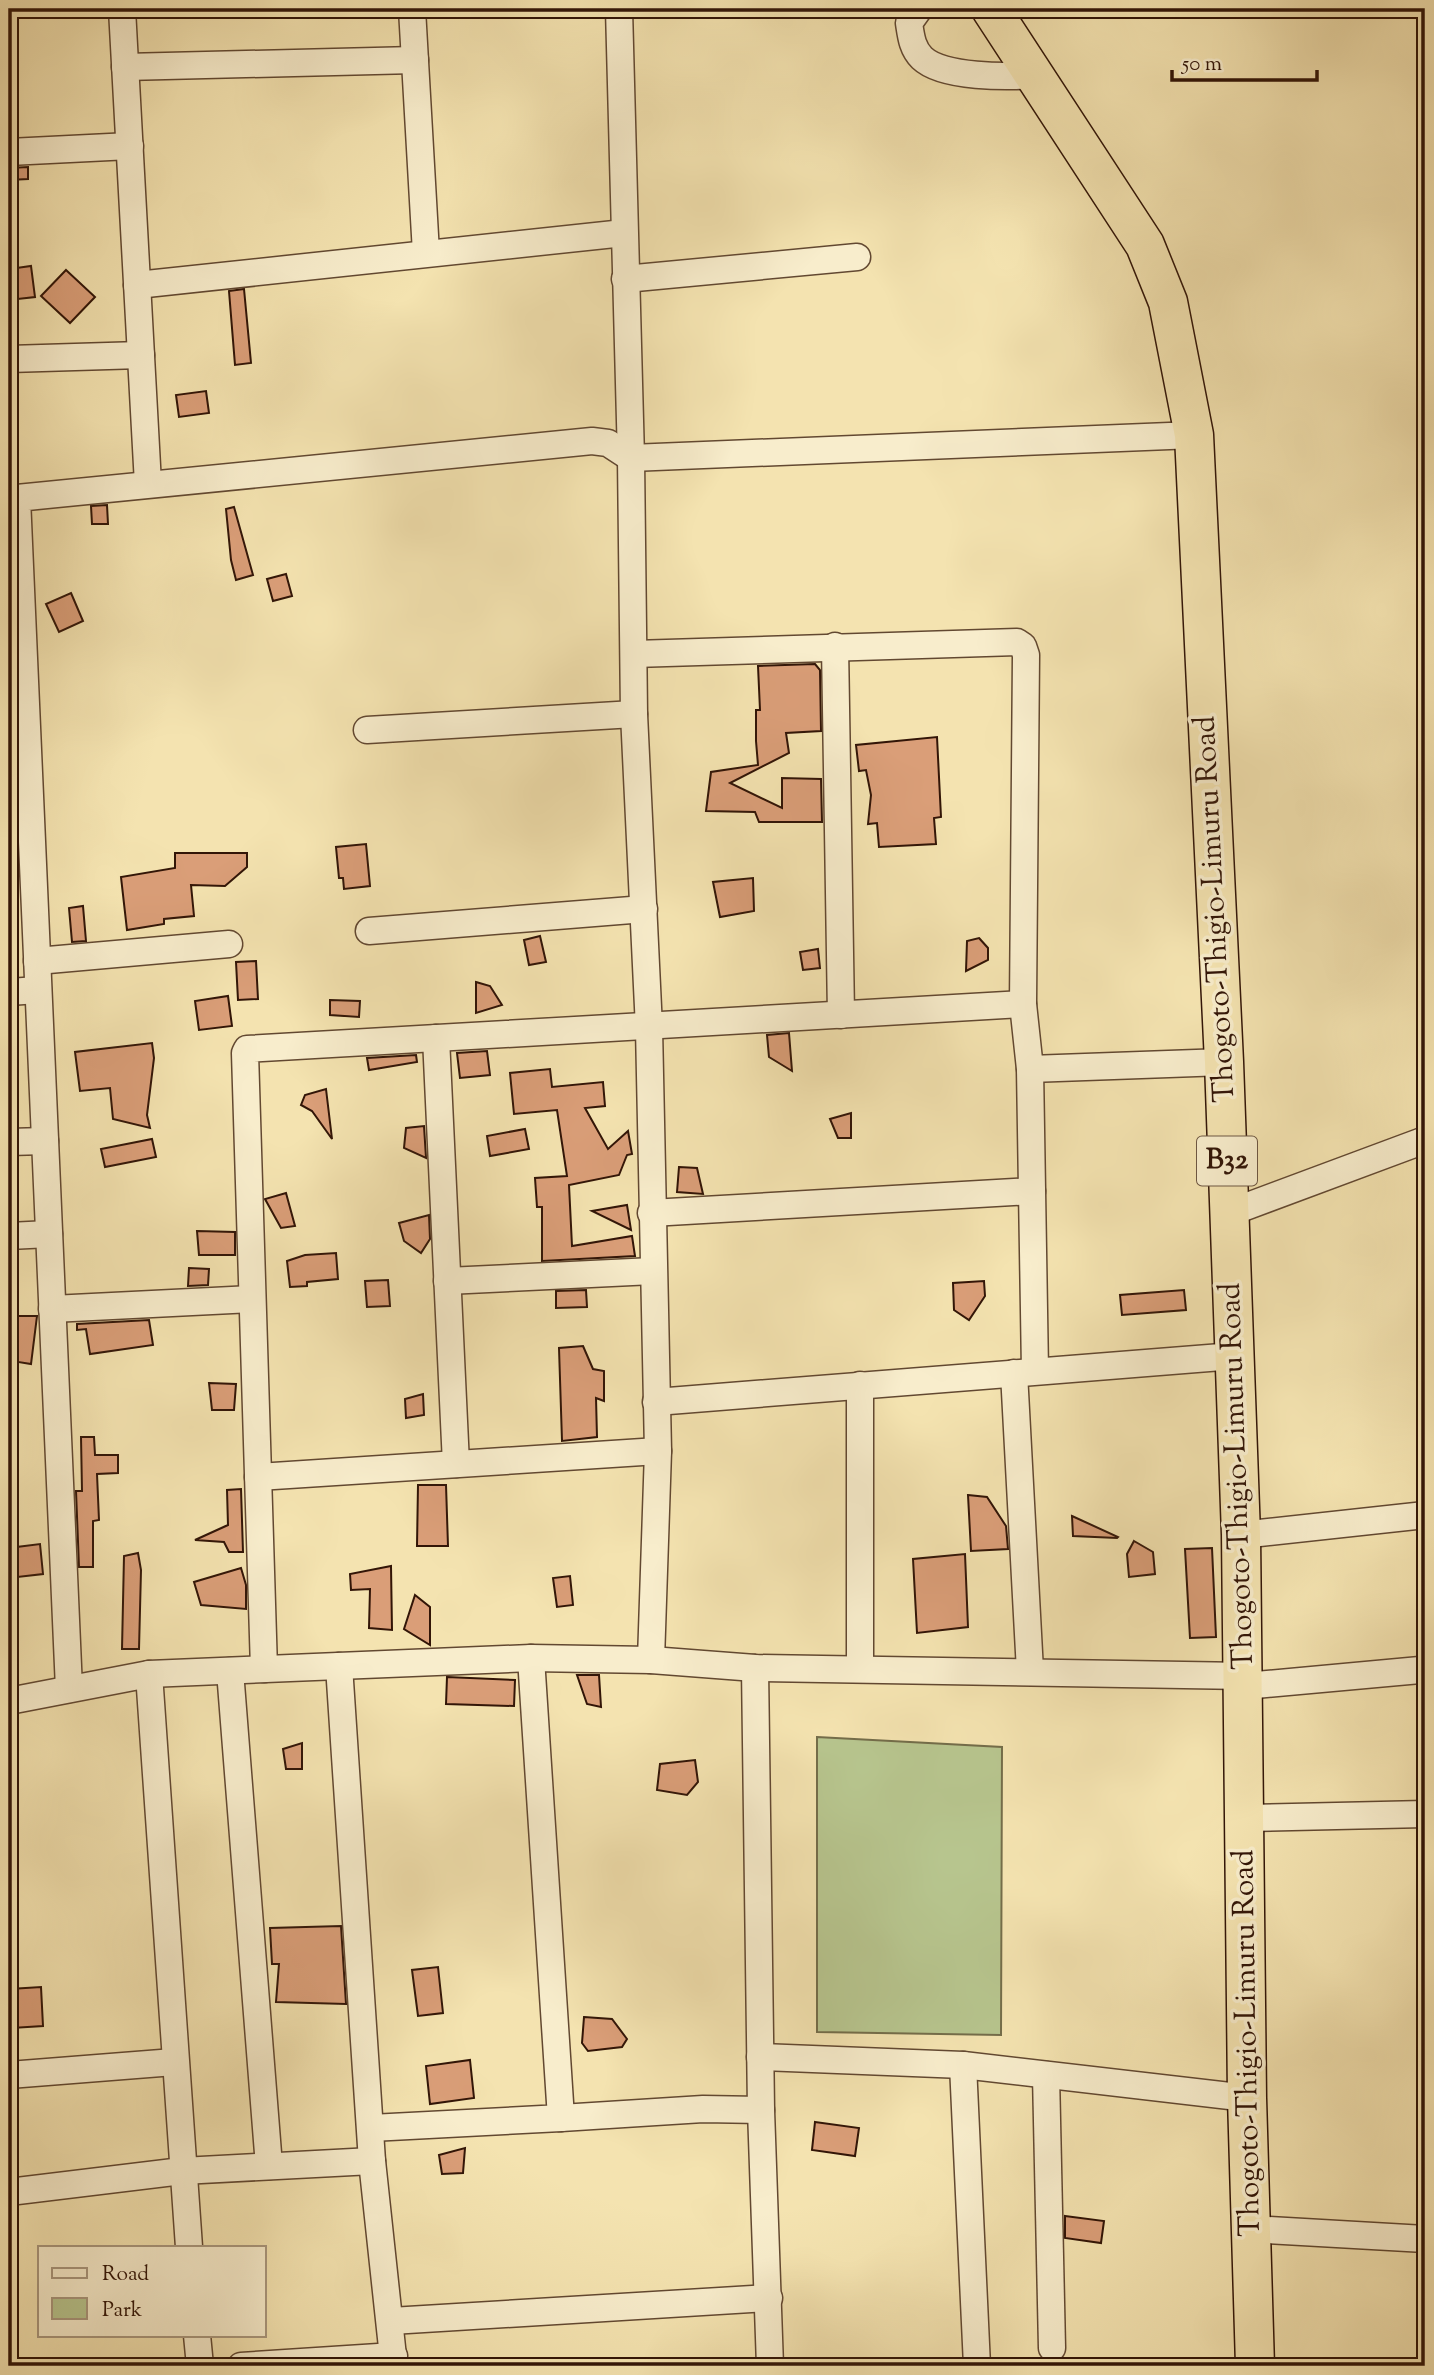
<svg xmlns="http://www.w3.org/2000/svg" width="1434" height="2375" font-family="'Sorts Mill Goudy',serif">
<rect width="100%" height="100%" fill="#f4e3b0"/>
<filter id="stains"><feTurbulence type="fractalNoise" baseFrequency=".00286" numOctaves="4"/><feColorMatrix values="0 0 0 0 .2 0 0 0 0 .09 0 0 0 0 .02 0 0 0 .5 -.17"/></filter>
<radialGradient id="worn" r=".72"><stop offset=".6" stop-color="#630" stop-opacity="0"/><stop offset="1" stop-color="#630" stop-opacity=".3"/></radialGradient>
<!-- green -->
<path fill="#b7c58e" stroke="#746d4a" stroke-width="2" d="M817,1737l185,10 -1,288 -184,-3z"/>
<!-- building -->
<g fill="#da9e78" stroke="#321507" stroke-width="2">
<path d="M28,167v12l-19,1v-12z"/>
<path d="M31,266l4,31 -26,3v-31z"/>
<path d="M66,270l29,27 -25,26 -29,-27z"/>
<path d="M244,289l7,74 -16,2 -6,-74z"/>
<path d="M206,391l3,22 -30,4 -3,-22z"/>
<path d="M107,505l1,19h-16l-1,-18z"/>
<path d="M234,507l19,68 -17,5 -5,-20 -5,-51z"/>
<path d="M286,574l6,22 -19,5 -6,-22z"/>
<path d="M71,593l12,28 -24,11 -13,-28z"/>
<path d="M815,664l5,6 1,61 -35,2 3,20 -59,30 52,25v-30l39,1 1,43h-63l-4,-10 -49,-1 5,-39 47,-7 -2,-24v-31h4l-2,-44z"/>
<path d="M937,737l4,80 -7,1 2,26 -57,3 -2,-24 -9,1 3,-29 -5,-25 -7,1 -3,-26z"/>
<path d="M366,844l4,42 -26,3 -1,-11h-4l-3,-31z"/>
<path d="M175,853h72v14l-22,19 -34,-1 3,31 -30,3v5l-37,6 -6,-53 54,-9z"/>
<path d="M753,878l1,33 -34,6 -7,-35z"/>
<path d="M83,906l3,35 -14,1 -3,-34z"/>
<path d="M540,936l6,26 -17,3 -5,-25z"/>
<path d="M979,938l9,10v12l-22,11 1,-30z"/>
<path d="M818,949l2,19 -17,2 -3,-18z"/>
<path d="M256,961l2,38 -20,1 -2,-38z"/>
<path d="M476,982l14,4 12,19 -26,8z"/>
<path d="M228,996l4,30 -33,4 -4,-29z"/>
<path d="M330,1000l30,1 -1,16 -29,-2z"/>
<path d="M789,1033l3,38 -23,-14 -2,-22z"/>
<path d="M152,1043l2,15 -7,57 3,13 -37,-9 -3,-31 -30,3 -5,-39z"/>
<path d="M487,1051l3,24 -30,3 -3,-25z"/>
<path d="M416,1055l1,7 -48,8 -2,-12z"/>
<path d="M550,1069l2,18 51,-5 2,24 -20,2 23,41 20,-18 4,23 -5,1 -8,20 -50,10 3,61 60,-10 3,20 -93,5v-54h-5l-2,-29 32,-2 -10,-66 -43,4 -4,-41z"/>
<path d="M326,1089l6,50 -20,-28 -11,-6 4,-10z"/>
<path d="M851,1113v25h-13l-8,-19z"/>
<path d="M424,1126l2,32 -22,-10 2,-20z"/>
<path d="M525,1129l4,20 -39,7 -3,-20z"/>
<path d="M152,1139l4,18 -51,10 -4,-18z"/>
<path d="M679,1167l18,1 6,26 -26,-2z"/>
<path d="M286,1193l9,33 -14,2 -16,-29z"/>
<path d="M627,1205l4,25 -39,-19z"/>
<path d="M429,1215l1,24 -9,14 -17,-12 -5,-18z"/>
<path d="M197,1231l38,1v23h-36z"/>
<path d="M336,1253l2,26 -31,3v4l-17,1 -3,-26 18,-6z"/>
<path d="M189,1268l20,1 -1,16 -20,1z"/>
<path d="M388,1280l2,26 -23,1 -2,-26z"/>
<path d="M984,1281l1,15 -16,24 -15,-10 -1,-27z"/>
<path d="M586,1290l1,17 -31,1v-17z"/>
<path d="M1184,1290l2,20 -64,5 -2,-20z"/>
<path d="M9,1316h28l-6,48 -13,-2 -1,-8 -8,1z"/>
<path d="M149,1320l4,25 -63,9 -4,-25 -9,1v-6z"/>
<path d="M583,1346l10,23 11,2v30l-8,-3 1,39 -35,4 -3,-93z"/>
<path d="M209,1383l27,1 -2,26h-22z"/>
<path d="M423,1394l1,21 -18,3 -1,-19z"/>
<path d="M81,1437h13l1,18h23v18l-21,1 2,46 -6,1v46h-14l-3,-76h6z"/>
<path d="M418,1485h28l2,61h-31z"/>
<path d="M241,1489l2,63h-14l-5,-10 -29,-2 33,-15 -1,-35z"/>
<path d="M968,1495l19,2 19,29 2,23 -37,2z"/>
<path d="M1072,1516l46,21 -1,1 -44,-2z"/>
<path d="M1134,1541l19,11 2,22 -26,3 -2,-23z"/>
<path d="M40,1544l3,30 -34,4v-30z"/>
<path d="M1212,1548l4,89 -26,1 -5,-89z"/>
<path d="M138,1553l3,17 -2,79h-17l2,-93z"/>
<path d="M965,1554l3,73 -51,6 -4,-74z"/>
<path d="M391,1566l1,64 -23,-2 1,-39 -19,1 -1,-16z"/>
<path d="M241,1568l5,17v24l-45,-4 -7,-23z"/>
<path d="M570,1576l3,29 -16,2 -4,-29z"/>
<path d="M415,1595l15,12v38l-26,-16z"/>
<path d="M577,1675h22l2,32 -14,-3z"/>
<path d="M447,1677l68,3 -1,26 -68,-2z"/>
<path d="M302,1743v26h-16l-3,-20z"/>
<path d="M695,1760l3,22 -11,13 -30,-5 3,-26z"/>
<path d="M341,1926l5,78 -70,-2 3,-38h-7l-2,-36z"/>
<path d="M438,1967l5,46 -25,3 -6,-46z"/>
<path d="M41,1987l2,39 -31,2 -2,-39z"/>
<path d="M584,2017l28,2 15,20 -5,8 -34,4 -6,-8z"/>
<path d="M470,2060l4,38 -44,6 -4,-38z"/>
<path d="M815,2122l44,6 -4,28 -43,-6z"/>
<path d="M465,2148l-2,25 -21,1 -3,-19z"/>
<path d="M1065,2216l39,5 -3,22 -36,-5z"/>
</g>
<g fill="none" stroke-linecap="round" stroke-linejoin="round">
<!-- minor casing -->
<g stroke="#624831" stroke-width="29">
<g id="minor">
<path d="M122,9l26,475"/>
<path d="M412,9l14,244"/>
<path d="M619,9l12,449 3,256 15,314 9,423 -7,209"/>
<path d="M919,9l-10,14c2,13 3,25 13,35 21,20 86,19 113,17"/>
<path d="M125,67l290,-7"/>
<path d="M9,152l121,-6"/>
<path d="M625,279l232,-22"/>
<path d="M137,285l487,-52"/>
<path d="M9,359l132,-4"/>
<path d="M835,646l6,369"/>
<path d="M634,654l383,-12 6,4 3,9 -3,349 7,65 5,302"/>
<path d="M367,730l267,-16"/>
<path d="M369,931l275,-22"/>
<path d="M37,961l192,-17"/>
<path d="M9,992l29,-2"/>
<path d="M436,1038l20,426"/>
<path d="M1030,1069l194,-7"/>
<path d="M9,1142l36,-1"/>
<path d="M651,1213l381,-22"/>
<path d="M1229,1213l196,-73"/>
<path d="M9,1236l40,-2"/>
<path d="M447,1281l206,-10"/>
<path d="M52,1309l200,-10"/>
<path d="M1014,1373l16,298"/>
<path d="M656,1402l578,-46"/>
<path d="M258,1477l400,-26"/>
<path d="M1241,1535l184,-20"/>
<path d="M339,1666l33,495 22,205"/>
<path d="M755,1668l6,442 9,256"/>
<path d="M860,1668v-283"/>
<path d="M264,1669l-19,-616 2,-4 776,-45"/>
<path d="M230,1671l39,495"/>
<path d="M149,1674l40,573"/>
<path d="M1245,1686l175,-16"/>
<path d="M69,1689l-52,-1191 575,-57 16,2 23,15 563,-23"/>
<path d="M9,1701l140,-27 382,-16 120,2 104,8 490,8"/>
<path d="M1246,1818l179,-4"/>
<path d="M760,2057l203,8 284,33"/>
<path d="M963,2065l14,301"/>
<path d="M9,2075l165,-13"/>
<path d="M1046,2075l6,273"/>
<path d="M561,2118l142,-9 58,1"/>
<path d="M371,2128l190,-10 -30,-460"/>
<path d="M9,2192l173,-21 190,-10"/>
<path d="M1250,2229l175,10"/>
<path d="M391,2321l378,-23"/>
<path d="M197,2335l3,31"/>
<path d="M241,2366l153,-10"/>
</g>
</g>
<!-- highway casing -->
<g stroke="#321507" stroke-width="41">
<path id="highway" d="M991,9l154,236 23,57 26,133 30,627 17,473 6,563 8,268"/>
</g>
<!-- minor -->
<use href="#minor" stroke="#f8edcc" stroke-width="26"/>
<!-- highway -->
<use href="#highway" stroke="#f4e3b0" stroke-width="38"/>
</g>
<g text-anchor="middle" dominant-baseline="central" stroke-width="7" stroke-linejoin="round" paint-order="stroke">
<!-- shield labels -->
<rect fill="#f8edcc" stroke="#6d5642" stroke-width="2" x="1197" y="1136.5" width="60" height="49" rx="5"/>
<g font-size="28" font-weight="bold" fill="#321507">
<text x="1227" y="1161">B32</text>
</g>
<!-- street labels -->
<g font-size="30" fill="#321507" stroke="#f8edcc">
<text transform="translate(1216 909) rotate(-93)">Thogoto-Thigio-Limuru Road</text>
<text transform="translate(1238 1476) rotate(-92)">Thogoto-Thigio-Limuru Road</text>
<text transform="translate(1248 2043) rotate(-91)">Thogoto-Thigio-Limuru Road</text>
</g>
</g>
<!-- margin -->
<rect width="1434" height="2375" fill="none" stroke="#f4e3b0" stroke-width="35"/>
<rect x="10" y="10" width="1413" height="2354" fill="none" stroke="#321507" stroke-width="3.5"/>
<rect x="18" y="18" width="1399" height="2340" fill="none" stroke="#321507" stroke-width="2"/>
<!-- legend -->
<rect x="38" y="2246" width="228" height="91" fill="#f8edcc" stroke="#a9977d" stroke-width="2"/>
<rect x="52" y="2268" width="35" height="10" fill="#f8edcc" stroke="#a9977d" stroke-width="2"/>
<text x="102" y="2280" font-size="21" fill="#321507">Road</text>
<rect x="52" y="2298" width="35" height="21" fill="#b7c58e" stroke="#a9977d" stroke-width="2"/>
<text x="102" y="2316" font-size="21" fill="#321507">Park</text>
<!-- scale -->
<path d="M1172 70v10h145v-10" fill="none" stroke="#321507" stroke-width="3.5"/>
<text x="1182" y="70" font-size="21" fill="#321507" stroke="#f8edcc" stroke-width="5" paint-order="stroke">50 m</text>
<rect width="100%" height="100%" filter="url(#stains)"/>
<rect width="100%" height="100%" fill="url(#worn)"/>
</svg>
